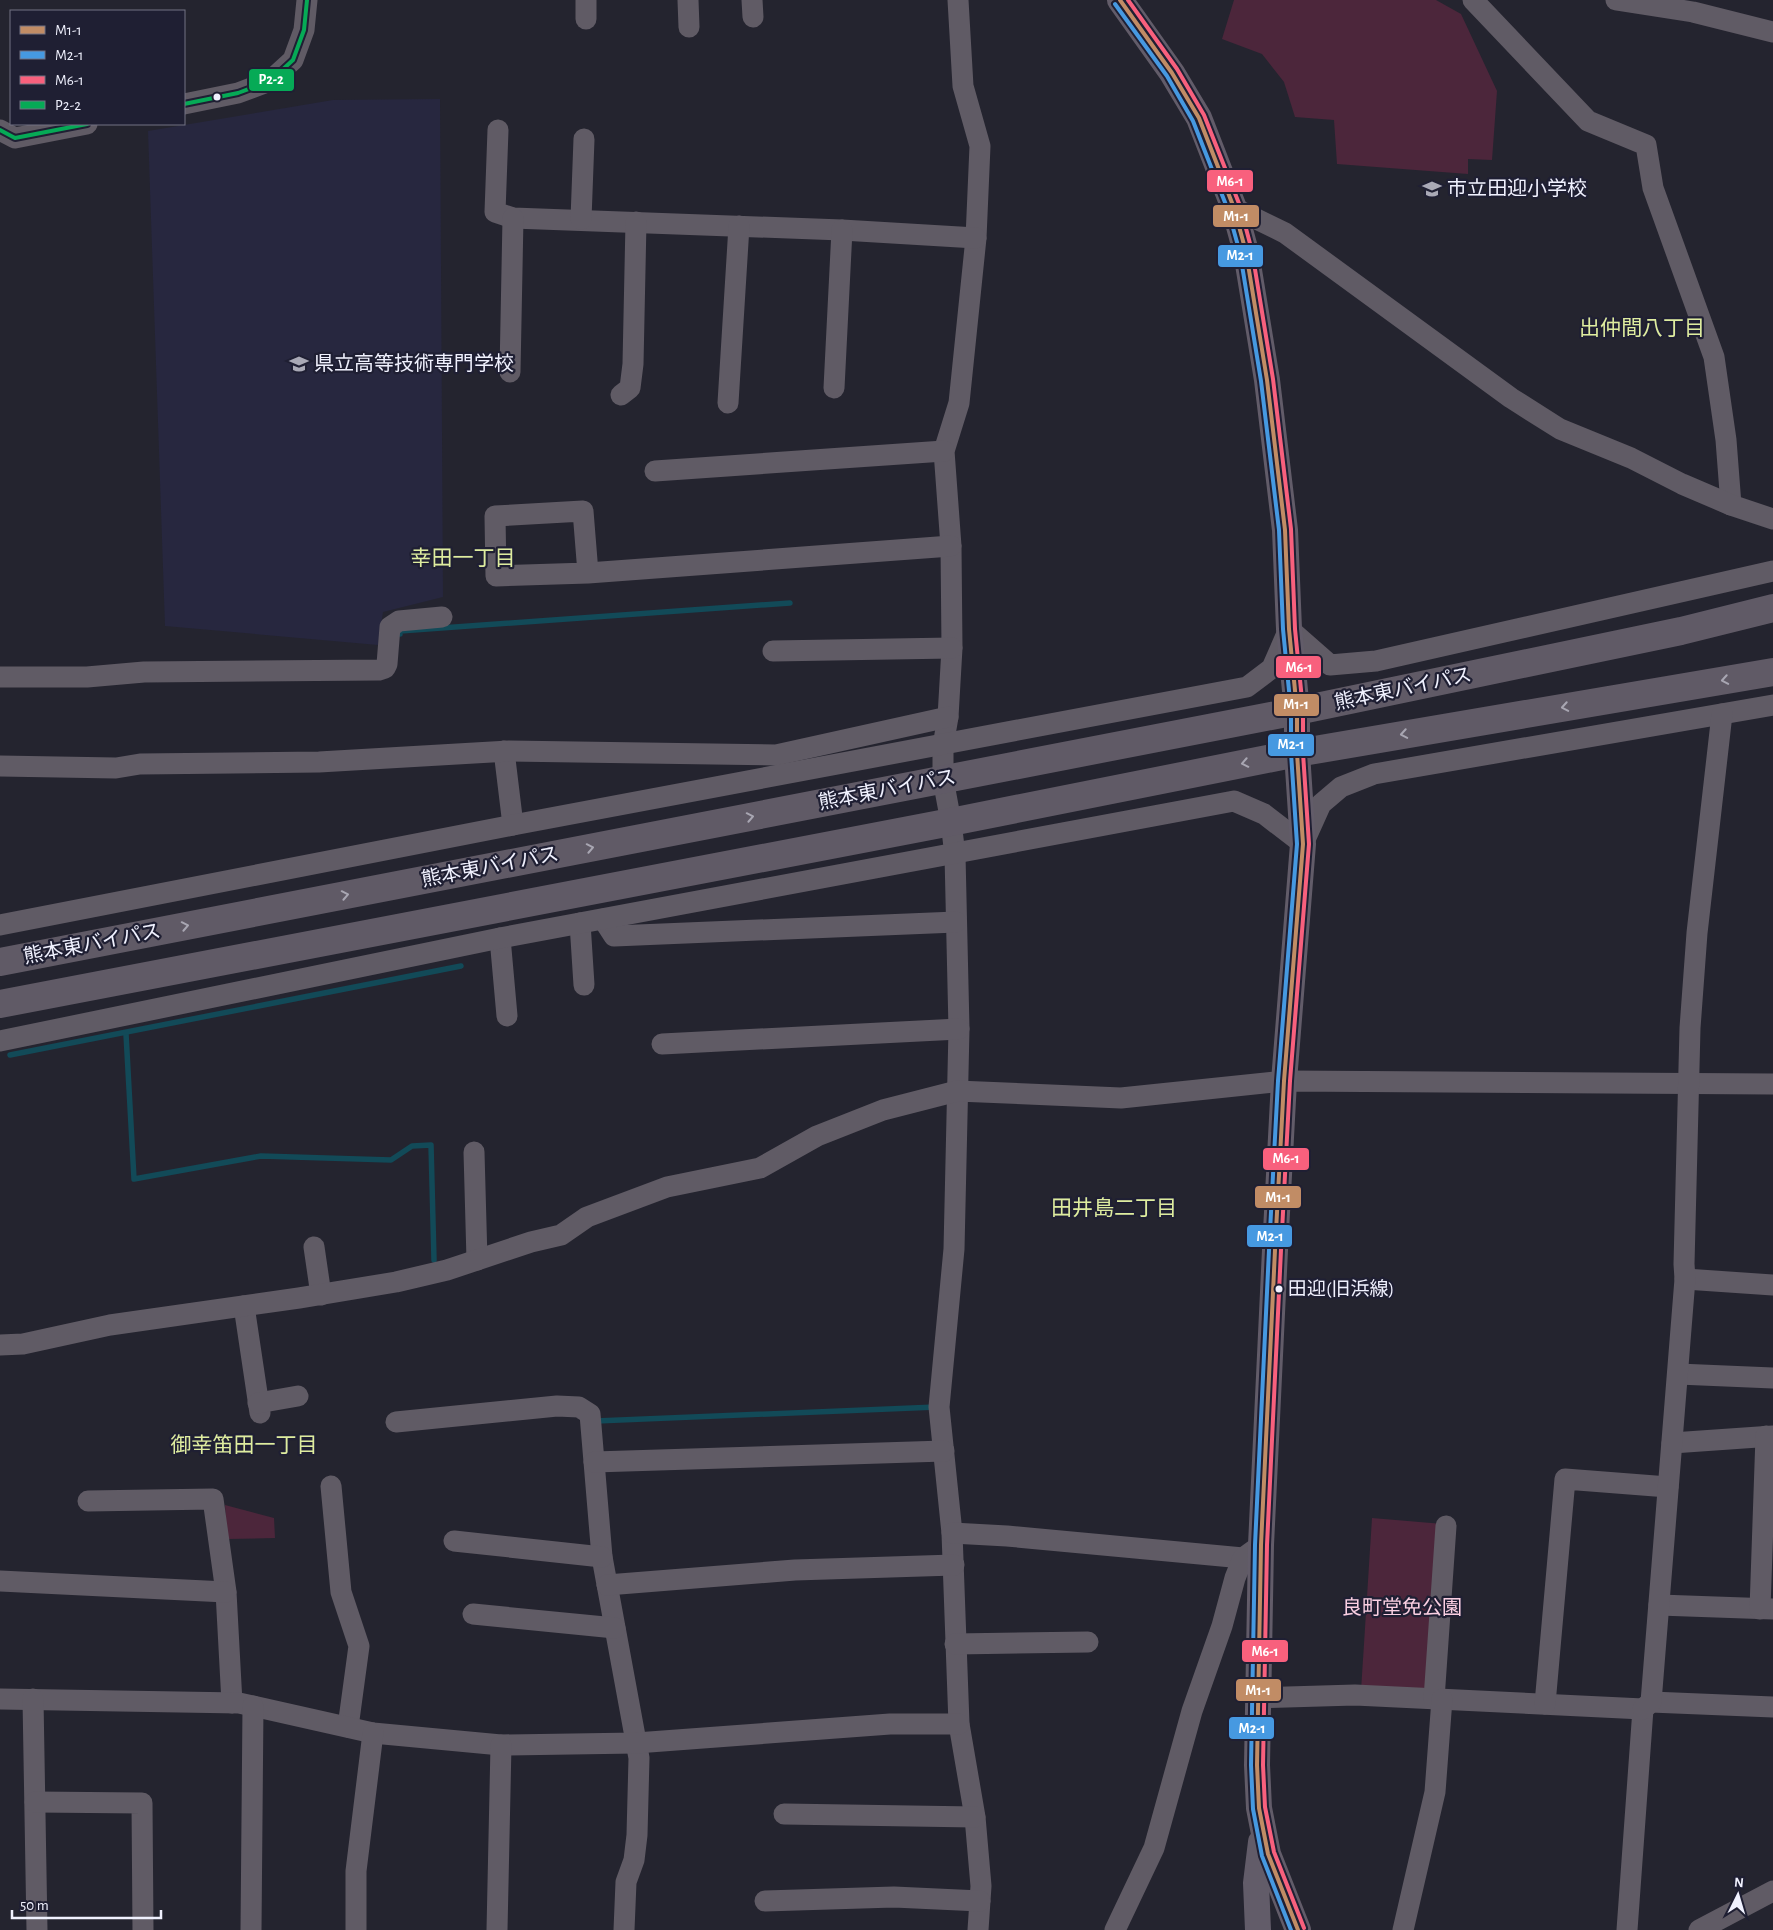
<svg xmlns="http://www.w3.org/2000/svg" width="1773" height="1930" font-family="'Alegreya Sans','Noto Sans JP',sans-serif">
<rect width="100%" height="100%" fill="#24242f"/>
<!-- built -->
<path fill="#27273f" d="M440,99l3,498 -60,15 -5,33 -213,-19 -17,-495 185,-31z"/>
<!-- green -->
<g fill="#4c263b">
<path d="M1234,0h202l25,14 36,77 -5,69 -24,-1v15l-131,-10 -3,-44 -39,-3 -11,-35 -22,-28 -40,-15z"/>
<path d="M225,1505l49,13 1,20 -48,1z"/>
<path d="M1372,1518l71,6 -12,171 -70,-4z"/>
</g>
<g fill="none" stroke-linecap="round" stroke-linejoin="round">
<!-- stream -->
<g stroke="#124a58" stroke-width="5.5">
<path d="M400,634v-3l390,-28"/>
<path d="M126,1034l8,145 127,-23 130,4 21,-14 19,-1 3,115"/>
<path d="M10,1055l451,-89"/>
<path d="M596,1421l340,-14"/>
</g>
<!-- minor -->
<g stroke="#605b65" stroke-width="21">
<path d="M586,0v19"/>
<path d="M688,0l1,27"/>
<path d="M752,0l1,17"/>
<path d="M958,0l5,86 17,60 -4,92 -17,165 -15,48 7,95 1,102 -4,69 -5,29v33l8,43 4,33 4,174 -5,220 -15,158 13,126 7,191 16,93 6,69 -3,44"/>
<path d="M1473,0l115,121 58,24 7,43 61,169 12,83 5,65"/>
<path d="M1616,0l77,12 80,20"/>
<path d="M184,104l54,-11 32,-12 23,-21 11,-30 3,-30"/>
<path d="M0,130l15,8 72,-14"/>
<path d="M498,130l-3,82 18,6 329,12 134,8"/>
<path d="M1234,208l51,25 226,165 49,31 71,29 51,26 49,21 42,14"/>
<path d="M581,219l3,-80"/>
<path d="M510,372l3,-154"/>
<path d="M834,388l8,-158"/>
<path d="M621,395l9,-7 3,-24 3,-142"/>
<path d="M728,403l11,-177"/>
<path d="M655,471l289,-20"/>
<path d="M588,573l-5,-62 -88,5 1,60 92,-3 363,-27"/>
<path d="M773,651l179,-3"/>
<path d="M0,677h87l57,-5 235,-2 6,-2 2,-4 3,-37 9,-6 43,-4"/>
<path d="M504,751l9,74"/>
<path d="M0,766l116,2 24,-4 179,-2 190,-11 267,4 172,-38"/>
<path d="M603,919l11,17 342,-14"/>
<path d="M580,923l4,62"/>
<path d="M0,925l513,-100 734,-138 25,-19 17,-39 41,36 46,-4 397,-90"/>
<path d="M500,938l7,78"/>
<path d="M0,1041l500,-103 734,-137 30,13 39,30 18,-40 20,-17 33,-13 399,-69"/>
<path d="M662,1044l297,-15"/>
<path d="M474,1152l3,108"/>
<path d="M314,1247l7,48"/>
<path d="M1685,1279l88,6"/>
<path d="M244,1306l16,107"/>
<path d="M0,1345l23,-1 87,-19 189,-27 97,-16 51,-12 84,-28 30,-7 26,-18 80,-30 93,-19 57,-32 66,-26 74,-19 164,7 163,-17 489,3"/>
<path d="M1678,1374l95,4"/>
<path d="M258,1403l40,-7"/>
<path d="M396,1422l161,-16 22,1 11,7 12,143 37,201 -2,77 -3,25 -8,22 -2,48"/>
<path d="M1672,1443l101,-7"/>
<path d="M594,1462l350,-11"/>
<path d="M331,1486l10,106 18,54 -11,81"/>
<path d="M88,1501l125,-2 13,93 6,111"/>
<path d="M952,1533l55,3 236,22"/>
<path d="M454,1541l148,16"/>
<path d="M0,1581l226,11"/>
<path d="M607,1585l188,-15 159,-5"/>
<path d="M1659,1605l114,4"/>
<path d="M1760,1609l6,-173"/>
<path d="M473,1614l142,14"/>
<path d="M955,1644l133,-2"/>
<path d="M1257,1698l98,-3 288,14 -16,221"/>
<path d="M0,1699l239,4 134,30 128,12 135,-2 254,-19h69"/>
<path d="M33,1699l4,231"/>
<path d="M1434,1699l12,-173"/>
<path d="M1651,1702l122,5"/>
<path d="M1545,1704l20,-225 103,8"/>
<path d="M1643,1709l8,-7 34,-423 -1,-15 6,-236 7,-95 25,-219"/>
<path d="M35,1802l107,1 1,127"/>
<path d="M784,1814l191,3"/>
<path d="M765,1901l129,-4 86,4"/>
<path d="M251,1930l2,-224"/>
<path d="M356,1930v-59l17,-138"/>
<path d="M497,1930l4,-185"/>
<path d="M1115,1930l39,-82 38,-137 30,-85 13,-48 8,-20 18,-13"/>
<path d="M1403,1930l32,-138 7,-93"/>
<path d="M1699,1930l74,-39"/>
</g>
<!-- major -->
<g stroke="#625c69" stroke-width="26">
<path d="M1120,0l52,73 27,45 35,90 12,44 21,128 18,150 4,99 8,82v42l6,91 -19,237 -9,169 -14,295 -4,220 2,43 9,46 30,76"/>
<path d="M1258,1930l-2,-47 5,-41"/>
</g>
<!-- highway -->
<g stroke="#605a66" stroke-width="28">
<path d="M0,962l1297,-251 384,-80 92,-23"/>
<path d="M0,1004l951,-182 346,-69 476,-81"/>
</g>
<!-- bus-1 casing -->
<g stroke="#1f1f33" stroke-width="8">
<path id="bus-1" d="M1120,0l52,73 27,45 35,90 12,44 21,128 18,150 4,99 8,82v42l6,91 -19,237 -9,169 -14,295 -4,220 2,43 9,46 30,76"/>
</g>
<!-- bus-2 casing -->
<g stroke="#1f1f33" stroke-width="8">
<path id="bus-2" d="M1115,4l52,72 26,45 35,89 12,43 21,128 18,149 4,99 8,82v42l6,91 -19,237 -9,169 -14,295 -4,220 2,44 9,47 29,74"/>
</g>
<!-- bus-3 casing -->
<g stroke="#1f1f33" stroke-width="8">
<path id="bus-3" d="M1128,0l49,69 27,46 36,91 12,45 21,128 18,150 4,100 8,81v43l6,91 -19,237 -9,169 -14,295 -4,220 2,42 9,45 30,76"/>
</g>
<!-- bus-4 casing -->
<g stroke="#1f1f33" stroke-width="8">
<g id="bus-4">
<path d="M184,104l54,-11 32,-12 23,-21 11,-30 3,-30"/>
<path d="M0,130l15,8 72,-14"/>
</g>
</g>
<!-- bus-1 -->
<use href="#bus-1" stroke="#c18c65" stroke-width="4"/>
<!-- bus-2 -->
<use href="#bus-2" stroke="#4699e1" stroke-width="4"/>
<!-- bus-3 -->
<use href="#bus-3" stroke="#f8607d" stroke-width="4"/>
<!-- bus-4 -->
<use href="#bus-4" stroke="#06aa56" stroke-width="4"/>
</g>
<!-- one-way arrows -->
<defs><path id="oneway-chevron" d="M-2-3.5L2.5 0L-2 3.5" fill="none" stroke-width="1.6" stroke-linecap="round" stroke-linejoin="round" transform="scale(1.25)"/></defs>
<g stroke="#a8a6b2">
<use href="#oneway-chevron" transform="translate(1725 680) rotate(170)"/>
<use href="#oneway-chevron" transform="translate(1565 707) rotate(170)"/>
<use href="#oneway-chevron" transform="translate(1404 734) rotate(170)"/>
<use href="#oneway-chevron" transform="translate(1245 763) rotate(169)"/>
<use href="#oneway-chevron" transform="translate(750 817) rotate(-11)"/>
<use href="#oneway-chevron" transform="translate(590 848) rotate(-11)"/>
<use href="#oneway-chevron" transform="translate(345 895) rotate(-11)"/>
<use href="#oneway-chevron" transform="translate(185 926) rotate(-11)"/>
</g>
<!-- icons -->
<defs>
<g id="school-bare" transform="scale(1.5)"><path d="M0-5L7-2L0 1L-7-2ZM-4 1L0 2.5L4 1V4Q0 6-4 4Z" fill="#a9a9b6" stroke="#1f1f33" stroke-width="2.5" paint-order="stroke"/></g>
</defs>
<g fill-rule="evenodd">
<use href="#school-bare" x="1432" y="189"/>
<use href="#school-bare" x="299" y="364"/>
</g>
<!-- markers -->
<g fill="#f0f1fe" stroke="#1f1f33" stroke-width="2">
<circle cx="217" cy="97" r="4.5"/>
<circle cx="1279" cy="1289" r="4.5"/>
</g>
<g text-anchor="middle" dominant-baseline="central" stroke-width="4.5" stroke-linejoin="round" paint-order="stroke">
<!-- bus labels -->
<g font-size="19" fill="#f0f1fe" stroke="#1f1f33" text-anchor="start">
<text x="1288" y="1289">田迎(旧浜線)</text>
</g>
<!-- poi labels -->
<g font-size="20" fill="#f0f1fe" stroke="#1f1f33" text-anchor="start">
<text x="1447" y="189">市立田迎小学校</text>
<text x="314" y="364">県立高等技術専門学校</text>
</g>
<!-- street labels -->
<g font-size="20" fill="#f0f1fe" stroke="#1f1f33">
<text transform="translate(1403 689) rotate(-12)">熊本東バイパス</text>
<text transform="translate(887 790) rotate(-11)">熊本東バイパス</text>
<text transform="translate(490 867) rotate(-11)">熊本東バイパス</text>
<text transform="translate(92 944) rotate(-11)">熊本東バイパス</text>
</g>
<!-- park labels -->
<g font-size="20" fill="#facfe2" stroke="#1f1f33">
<text x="1402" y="1608">良町堂免公園</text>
</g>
<!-- neighbourhood labels -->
<g font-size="21" fill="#deec9f" stroke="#1f1f33">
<text x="1642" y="328">出仲間八丁目</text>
<text x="463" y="558">幸田一丁目</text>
<text x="1114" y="1208">田井島二丁目</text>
<text x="244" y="1445">御幸笛田一丁目</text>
</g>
</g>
<g stroke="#1f1f33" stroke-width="2">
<rect x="248" y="68" width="47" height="24" rx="5" fill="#06aa56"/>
<rect x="1206" y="169" width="48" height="24" rx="5" fill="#f8607d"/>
<rect x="1212" y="204" width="48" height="24" rx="5" fill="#c18c65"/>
<rect x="1217" y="244" width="47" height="24" rx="5" fill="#4699e1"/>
<rect x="1275" y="655" width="47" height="24" rx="5" fill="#f8607d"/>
<rect x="1273" y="693" width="47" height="24" rx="5" fill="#c18c65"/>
<rect x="1267" y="733" width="48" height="24" rx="5" fill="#4699e1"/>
<rect x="1262" y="1147" width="48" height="24" rx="5" fill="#f8607d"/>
<rect x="1254" y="1185" width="48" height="24" rx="5" fill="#c18c65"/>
<rect x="1246" y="1224" width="47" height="24" rx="5" fill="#4699e1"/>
<rect x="1241" y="1639" width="48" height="24" rx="5" fill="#f8607d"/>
<rect x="1235" y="1678" width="47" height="24" rx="5" fill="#c18c65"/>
<rect x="1228" y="1716" width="47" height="24" rx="5" fill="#4699e1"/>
</g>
<g font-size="14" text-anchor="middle" font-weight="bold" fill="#fff">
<text x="271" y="84">P2-2</text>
<text x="1230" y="186">M6-1</text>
<text x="1236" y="221">M1-1</text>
<text x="1240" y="260">M2-1</text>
<text x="1299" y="672">M6-1</text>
<text x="1296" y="709">M1-1</text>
<text x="1291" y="749">M2-1</text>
<text x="1286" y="1163">M6-1</text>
<text x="1278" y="1202">M1-1</text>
<text x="1270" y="1241">M2-1</text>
<text x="1265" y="1656">M6-1</text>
<text x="1258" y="1695">M1-1</text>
<text x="1252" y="1733">M2-1</text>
</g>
<!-- legend -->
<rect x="10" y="10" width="175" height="115" fill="#1f1f33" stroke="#737384"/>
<rect x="20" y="26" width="25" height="8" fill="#c18c65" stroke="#737384"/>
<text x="55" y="35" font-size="15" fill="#f0f1fe">M1-1</text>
<rect x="20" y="51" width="25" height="8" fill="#4699e1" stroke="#737384"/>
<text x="55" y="60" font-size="15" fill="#f0f1fe">M2-1</text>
<rect x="20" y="76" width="25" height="8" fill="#f8607d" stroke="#737384"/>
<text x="55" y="85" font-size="15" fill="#f0f1fe">M6-1</text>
<rect x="20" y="101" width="25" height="8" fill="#06aa56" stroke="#737384"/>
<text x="55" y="110" font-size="15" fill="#f0f1fe">P2-2</text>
<!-- north arrow -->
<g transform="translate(1738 1895) rotate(5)" stroke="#1f1f33" stroke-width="4" paint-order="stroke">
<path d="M0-4L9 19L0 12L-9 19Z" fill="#f0f1fe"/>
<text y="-8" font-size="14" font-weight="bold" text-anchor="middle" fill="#f0f1fe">N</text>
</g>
<!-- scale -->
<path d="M12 1910v8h149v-8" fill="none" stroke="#f0f1fe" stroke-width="2.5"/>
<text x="20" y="1910" font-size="15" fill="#f0f1fe" stroke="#1f1f33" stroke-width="4" paint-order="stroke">50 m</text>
</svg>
